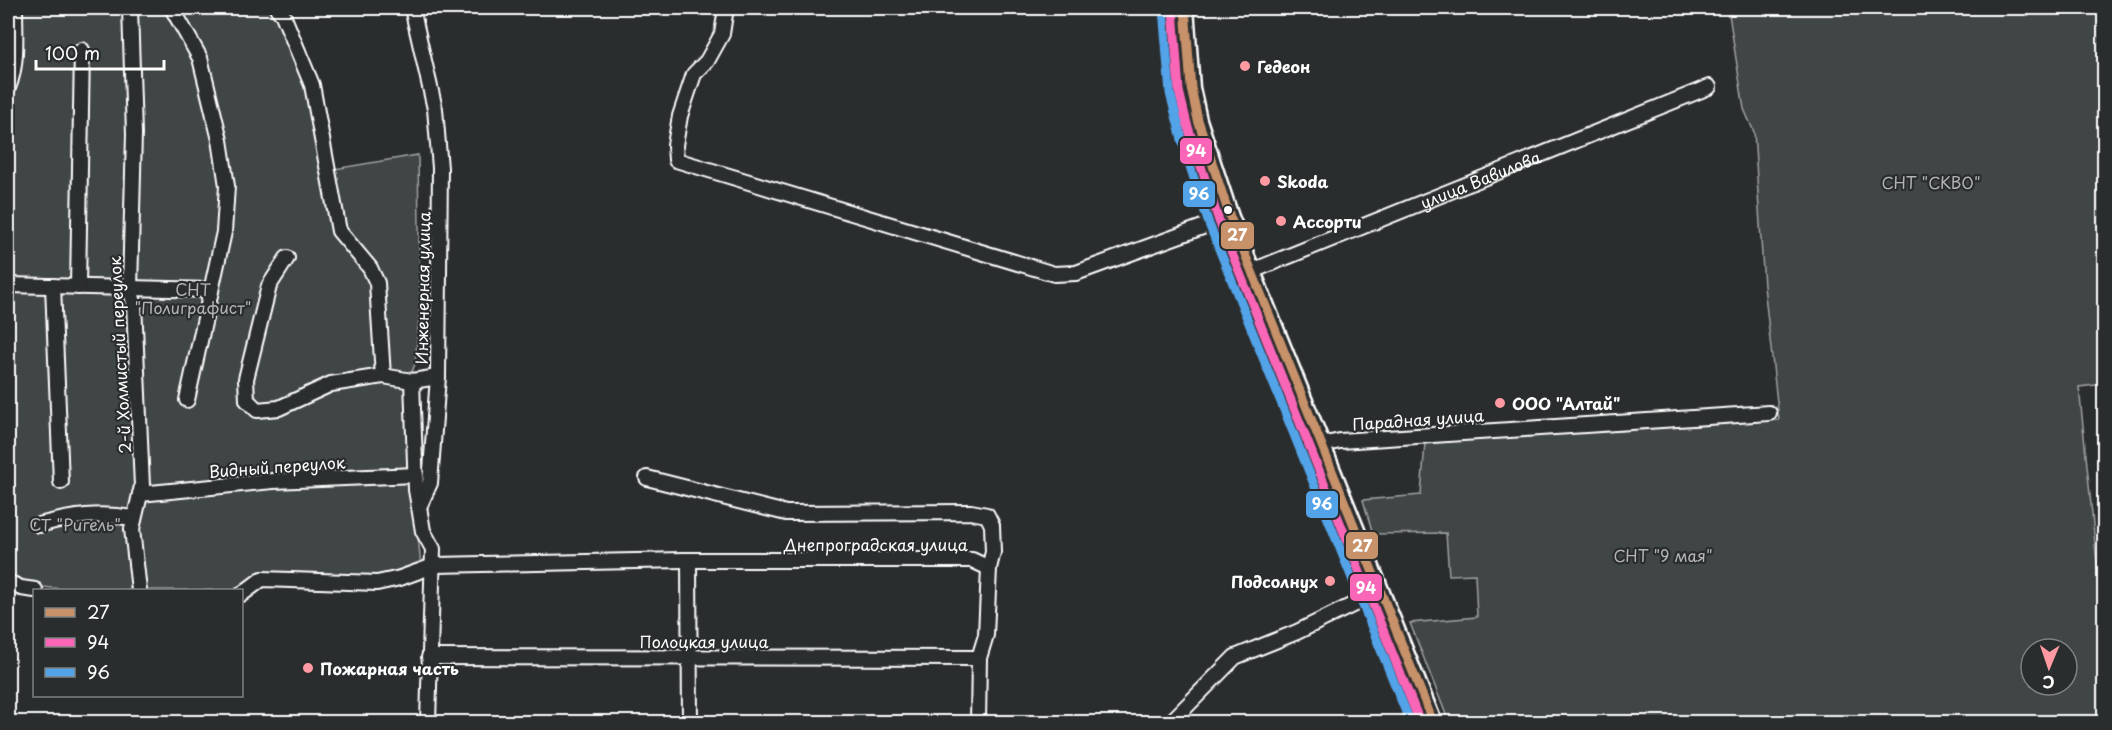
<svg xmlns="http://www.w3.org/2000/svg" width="2112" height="730" font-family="'Playpen Sans',sans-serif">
<rect width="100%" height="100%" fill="#2a2d2e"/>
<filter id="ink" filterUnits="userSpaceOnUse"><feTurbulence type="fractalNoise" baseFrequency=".0167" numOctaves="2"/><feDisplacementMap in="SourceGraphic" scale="12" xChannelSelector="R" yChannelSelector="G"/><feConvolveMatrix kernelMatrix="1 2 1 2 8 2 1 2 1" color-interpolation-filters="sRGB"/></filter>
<g filter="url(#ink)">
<!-- green -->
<g fill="#414445" stroke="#a0a2a2" stroke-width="1.5" fill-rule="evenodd">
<path d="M8,8h270l29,56 22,106 89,-15 2,150 -5,59 -7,18 4,91 9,94 -46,13 -113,-1 -26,11h-161l-55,-5 -12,-5z"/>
<path d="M1728,8h376v376l-25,3 25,245v90h-655l-39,-99 67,-6 -2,-43 -26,1 -3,-42 -73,1 -10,-34 58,-5 4,-52 354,-23 -15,-134 -10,-154 -10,-23zM2031,649h36v36h-36z"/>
</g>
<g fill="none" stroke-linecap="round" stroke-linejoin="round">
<!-- minor casing -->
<g stroke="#fff" stroke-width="18">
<g id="minor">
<path d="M130,8l4,126 -4,154 4,15 8,183 -10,43 7,61"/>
<path d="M172,8l28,50 20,82 7,46 -3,46 -37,168"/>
<path d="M277,8l6,7 29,70 27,146 31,37 7,15 6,93"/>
<path d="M412,8l23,101 5,59 -2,209 -8,106 -11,24 4,24 10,18 -5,173"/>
<path d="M726,8l-4,26 -15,27 -13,13 -14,42 -5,29 1,15 378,114 22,-1 154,-56"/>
<path d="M8,88c10,-24 7,-54 7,-80"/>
<path d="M287,258l-18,28 -23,93 1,21 10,10 22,-2 52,-24 52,-8 29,5 26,-4"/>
<path id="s1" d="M1252,271l457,-184"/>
<path d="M8,285l203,5"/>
<path d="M53,286l8,196"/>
<path d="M78,287l4,-237"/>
<path d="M412,381l4,109 3,17"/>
<path d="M1321,445l19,-4 429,-28"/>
<path d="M647,478l139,35 185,-1 16,3 5,10 1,27 -4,16 -3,67 -7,23 -1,64"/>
<path d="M140,494l133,-13 143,-6"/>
<path d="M39,525c33,-9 60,-13 94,-7"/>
<path d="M689,560l1,162"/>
<path d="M8,582l13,6 14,2"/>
<path d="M242,594l20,-15 115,4 23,-5 36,-13 248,-5h288l17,8"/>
<path d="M429,657l550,1"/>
<path d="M1171,722l64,-65 62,-25 74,-36"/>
</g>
</g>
<!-- major casing -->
<g stroke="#fff" stroke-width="21">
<g id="major">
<path d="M1185,8l6,80 7,32 32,97 203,505"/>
<path d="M1248,289l19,49"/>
</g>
</g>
<!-- minor -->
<use href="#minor" stroke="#2a2d2e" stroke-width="14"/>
<!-- major -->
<use href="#major" stroke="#2a2d2e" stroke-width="16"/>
<!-- bus-1 casing -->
<g stroke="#2a2d2e" stroke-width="14">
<path id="bus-1" d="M1185,8l6,80 7,32 32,97 203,505"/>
</g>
<!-- bus-2 casing -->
<g stroke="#2a2d2e" stroke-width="14">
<path id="bus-2" d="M1173,9l6,82 8,33 32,97 201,501"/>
</g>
<!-- bus-3 casing -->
<g stroke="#2a2d2e" stroke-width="14">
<path id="bus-3" d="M1163,9l7,84 15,58 24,73 201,498"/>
</g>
<!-- bus-1 -->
<use href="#bus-1" stroke="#c7916a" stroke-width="9"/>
<!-- bus-2 -->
<use href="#bus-2" stroke="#fa66b7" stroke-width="9"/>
<!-- bus-3 -->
<use href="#bus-3" stroke="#53a3e8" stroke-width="9"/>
</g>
</g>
<!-- markers -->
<g fill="#ff9aa2" stroke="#2a2d2e" stroke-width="2">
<circle cx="1245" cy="66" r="6"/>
<circle cx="1265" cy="181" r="6"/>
<circle cx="1281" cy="221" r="6"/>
<circle cx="1500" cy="403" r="6"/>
<circle cx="1330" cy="581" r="6"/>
<circle cx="308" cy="668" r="6"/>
</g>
<circle fill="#fff" stroke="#2a2d2e" stroke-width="2" cx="1228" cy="210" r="5"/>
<g text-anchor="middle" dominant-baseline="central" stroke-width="4.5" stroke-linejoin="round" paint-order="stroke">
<!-- poi labels -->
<g font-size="16" font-weight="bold" fill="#fff" stroke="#2a2d2e" text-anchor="start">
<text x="1257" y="66">Гедеон</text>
<text x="1277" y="181">Skoda</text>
<text x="1293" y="221">Ассорти</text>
<text x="1512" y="403">ООО "Алтай"</text>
<text x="1318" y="581" text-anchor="end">Подсолнух</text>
<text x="320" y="668">Пожарная часть</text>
</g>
<!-- street labels -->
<g font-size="16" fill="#fff" stroke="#2a2d2e">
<text stroke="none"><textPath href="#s1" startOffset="246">улица Вавилова</textPath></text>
<text transform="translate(422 288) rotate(-89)">Инженерная улица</text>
<text transform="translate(119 355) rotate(-93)">2-й Холмистый переулок</text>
<text transform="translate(1418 419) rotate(-4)">Парадная улица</text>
<text transform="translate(277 466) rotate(-4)">Видный переулок</text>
<text x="876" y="544">Днепроградская улица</text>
<text x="704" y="641">Полоцкая улица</text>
</g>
<!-- park labels -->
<g font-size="16" fill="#b3b4b5" stroke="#2a2d2e">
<text x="1931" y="182">СНТ "СКВО"</text>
<text x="193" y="289">СНТ<tspan x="193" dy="18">"Полиграфист"</tspan></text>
<text x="75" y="524">СТ "Ригель"</text>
<text x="1663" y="555">СНТ "9 мая"</text>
</g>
</g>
<g stroke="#2a2d2e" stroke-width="2">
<rect x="1179" y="137" width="34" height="28" rx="6" fill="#fa66b7"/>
<rect x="1182" y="180" width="34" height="28" rx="6" fill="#53a3e8"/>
<rect x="1220" y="221" width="35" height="29" rx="6" fill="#c7916a"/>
<rect x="1305" y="490" width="34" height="29" rx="6" fill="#53a3e8"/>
<rect x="1345" y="531" width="34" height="29" rx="6" fill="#c7916a"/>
<rect x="1349" y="573" width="34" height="29" rx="6" fill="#fa66b7"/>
</g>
<g font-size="16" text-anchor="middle" font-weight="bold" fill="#fff">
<text x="1196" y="157">94</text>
<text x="1199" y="200">96</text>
<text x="1237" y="241">27</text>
<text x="1322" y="510">96</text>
<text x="1362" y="552">27</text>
<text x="1366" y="594">94</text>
</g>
<!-- margin -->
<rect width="2112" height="730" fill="none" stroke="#2a2d2e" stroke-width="30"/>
<rect x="15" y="15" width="2082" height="700" fill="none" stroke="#fff" stroke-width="2" filter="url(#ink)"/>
<!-- legend -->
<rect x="33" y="589" width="210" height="108" fill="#2a2d2e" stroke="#7f8182" stroke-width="1.5"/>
<rect x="45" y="608" width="30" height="9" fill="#c7916a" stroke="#7f8182" stroke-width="1.5"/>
<text x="87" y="619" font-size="18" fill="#ffffff">27</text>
<rect x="45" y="638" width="30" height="9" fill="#fa66b7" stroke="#7f8182" stroke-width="1.5"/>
<text x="87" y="649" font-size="18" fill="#ffffff">94</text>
<rect x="45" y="668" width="30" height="9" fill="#53a3e8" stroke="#7f8182" stroke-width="1.5"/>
<text x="87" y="679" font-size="18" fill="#ffffff">96</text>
<!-- north arrow -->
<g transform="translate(2049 667) rotate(182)"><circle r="28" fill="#2a2d2e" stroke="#7f8182" stroke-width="1.5"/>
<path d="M0-4.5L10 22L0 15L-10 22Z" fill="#ff9aa2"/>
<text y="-9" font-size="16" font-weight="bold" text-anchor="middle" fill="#ffffff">С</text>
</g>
<!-- scale -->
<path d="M36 60v9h128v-9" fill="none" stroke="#ffffff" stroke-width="3"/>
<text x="45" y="60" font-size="18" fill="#ffffff" stroke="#2a2d2e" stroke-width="4.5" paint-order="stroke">100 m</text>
</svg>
